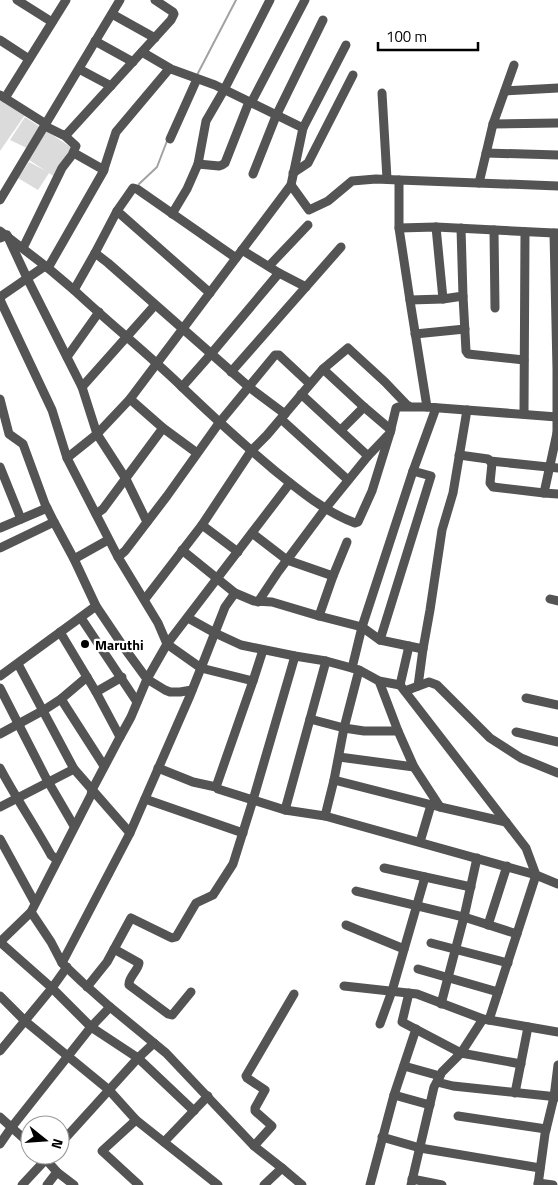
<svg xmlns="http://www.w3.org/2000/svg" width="558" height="1185" font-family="'Titillium Web',sans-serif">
<rect width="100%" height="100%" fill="#fff"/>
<!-- green -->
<g fill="#dbdbdb">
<path d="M0,95l27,17 -27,39z"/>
<path d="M25,117l47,31 -17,29 -6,-4 -11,17 -20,-12 11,-16 17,9 -17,-11 4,-9 -23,-11z"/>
</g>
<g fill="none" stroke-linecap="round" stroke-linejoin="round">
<!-- stream -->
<g stroke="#a2a2a2" stroke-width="2">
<path d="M197,75l39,-75"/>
<path d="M139,184l18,-17 10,-26"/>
</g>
<!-- minor -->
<g stroke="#545454" stroke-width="9">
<path d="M17,0l35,22"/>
<path d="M112,14l43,24"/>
<path d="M0,40l29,19"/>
<path d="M95,41l38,21"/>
<path d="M79,69l32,17"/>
<path d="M505,91l53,-3"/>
<path d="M382,93l5,86"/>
<path d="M0,95l46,29"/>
<path d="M5,98l61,-98"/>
<path d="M251,103l54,-103"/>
<path d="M493,124l65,-1"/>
<path d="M45,126l18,9 4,-1 104,-114 3,-6 -1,-2 -18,-12"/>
<path d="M303,128l43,-83"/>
<path d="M170,139l27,-60"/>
<path d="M74,153l30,17"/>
<path d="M486,153l72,2"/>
<path d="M198,164l21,2 3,-1 3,-2 24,-61"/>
<path d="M293,173l15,-10 45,-88"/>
<path d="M253,174l23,-58 47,-96"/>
<path d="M479,183l14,-59 21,-59"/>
<path d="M291,185l18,25 19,-9 24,-20 24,-2 23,1"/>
<path d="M0,200l120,-200"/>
<path d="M117,211l93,82"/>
<path d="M172,214l15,-25 11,-25 8,-43 18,-31 46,-90"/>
<path d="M436,227l7,72"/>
<path d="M399,228l37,-1 118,6"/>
<path d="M494,230l1,78"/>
<path d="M0,231l48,37 26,22"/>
<path d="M558,233h-4l3,136v64h1"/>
<path d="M0,238l7,-3 20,43 55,109 15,47 29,45 21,43"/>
<path d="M23,248l39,-80 10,-13 4,-9 -12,-11"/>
<path d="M242,250l37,23 27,14"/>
<path d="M95,253l13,10 141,124 36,27"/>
<path d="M236,258l-99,-69 -4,-1 -16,23 -22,42 -21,37c35,33 73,63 108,97l29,-33 68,-81"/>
<path d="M269,266l39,-41"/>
<path d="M48,268l55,-96 13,-40 53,-63"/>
<path d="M463,296l3,55 2,3 56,6"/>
<path d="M0,297l1,5 51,108 15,48 51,99"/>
<path d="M0,297l45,-31"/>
<path d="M410,300l33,-1 20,-3 -2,-68"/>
<path d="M415,334l50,-5"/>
<path d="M67,357l32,-45"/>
<path d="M323,369l41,38 27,23"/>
<path d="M231,372l110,-125"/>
<path d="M82,387l73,-82"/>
<path d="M182,387c30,29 60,56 92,83 25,20 51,42 81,53l3,-1 14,-31 18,-58"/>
<path d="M301,394l67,62"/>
<path d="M0,399l9,35 14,10 22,60 9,18 20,37 22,47 29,43 22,30 18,11 5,2h10l12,-2"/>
<path d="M130,399l33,29 34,25"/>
<path d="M524,414l1,-182"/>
<path d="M557,417l-130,-10 -16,-100 -12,-79v-48l159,6"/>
<path d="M281,419l67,61"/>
<path d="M341,430l23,-23"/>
<path d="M557,433l-13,60 14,1"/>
<path d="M459,455l29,4 4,4 -2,20 3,4 51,6"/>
<path d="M67,458l30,-24 33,-35 161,-214 12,-57 -88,-43 -44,-16 -29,-17"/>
<path d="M490,461l68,7"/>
<path d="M0,467l21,52"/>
<path d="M96,514l7,-5 60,-81"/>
<path d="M202,525l36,27"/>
<path d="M0,528l47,-20"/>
<path d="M252,533l35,27 46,16"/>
<path d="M0,548l54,-26"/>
<path d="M182,550l53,43 19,8 18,1 47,14 43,11 18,13 51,-164 -18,-5 23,-63"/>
<path d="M74,559l34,-19"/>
<path d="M235,593l-10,14 -24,61 -34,-24 -9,-21 -40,-66 7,-6 42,-55 52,-73 56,-68h4l31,29"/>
<path d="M145,599l57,-74 49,-74 16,-16 56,-66 25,-21 37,34 22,23 4,2h16"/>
<path d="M550,599l8,2"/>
<path d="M258,602l20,-30 47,-63 43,-53 22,-23 6,-25 2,-1h11"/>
<path d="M319,616l14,-40 14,-34"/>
<path d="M81,618l56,84"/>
<path d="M188,618l27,15 26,12 54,11 31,5 33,9 20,11 21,4 9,-39"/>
<path d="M380,640l43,9 7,-39 12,-80 11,-37 14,-83"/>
<path d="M18,664l56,105 56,64"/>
<path d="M352,668l10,-41 51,-156"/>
<path d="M0,676l96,-70"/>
<path d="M400,685l126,163 10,27 22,9"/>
<path d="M418,686l5,-37"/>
<path d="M0,688l46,90 28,48"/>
<path d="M405,691l24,-9 8,3 53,53 31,20 37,15"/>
<path d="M96,692l26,-15"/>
<path d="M526,698l32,7"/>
<path d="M61,699l43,67"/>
<path d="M310,719l34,9 20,3h34"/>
<path d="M516,732l42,10"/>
<path d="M0,734l44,-24 17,-11 26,-22"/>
<path d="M120,737l11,-20 16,-38 20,-35 123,-161"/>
<path d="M339,757l75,10"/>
<path d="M0,768c16,30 35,58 51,87l6,5"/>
<path d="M158,768l35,14 23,5 2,2 67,21 40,6 211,59 -47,145"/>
<path d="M334,780l10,-52 15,-58"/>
<path d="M216,787l37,-106 10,-31"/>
<path d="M145,799l98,34"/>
<path d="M0,807l74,-38"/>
<path d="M440,807l66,15"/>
<path d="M285,810l41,-149"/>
<path d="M325,816l9,-36 106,27 -26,-40 -16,-36 -19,-50"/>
<path d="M0,839l35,64"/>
<path d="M420,842l11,-37"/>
<path d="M384,868l87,19"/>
<path d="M356,891l108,26 53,17"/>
<path d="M31,912l20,30 11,21 20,19 28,25 56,46 88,93 28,22 -18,17"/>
<path d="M346,925l58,24"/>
<path d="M488,925l19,-59"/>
<path d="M0,942l31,-30 60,-117 1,-5 28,-53 -24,-45 -36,-60"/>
<path d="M0,942l52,46 39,39 47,31 56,53"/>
<path d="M431,943l77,20"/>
<path d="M114,949l25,14c-1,8 -11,14 -10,22l39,29 4,1 1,-1 18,-22"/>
<path d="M62,963l68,-130 59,-135 12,-30 52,13"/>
<path d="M418,969l80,23"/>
<path d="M344,986l73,8 66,25 75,13"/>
<path d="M87,987l20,-25 24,-44 41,20 4,-1 20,-34 17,-8 20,-31 20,-64 42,-144"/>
<path d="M409,993l-7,29 59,31 60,11"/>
<path d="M0,996l25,25 84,69 27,30 82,65"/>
<path d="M441,1004l23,-87 13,-59"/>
<path d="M380,1024l12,-33 33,-114"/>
<path d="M0,1051l52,-63 15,-21"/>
<path d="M404,1066l36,10"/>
<path d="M437,1082l16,4 19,2 86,9"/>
<path d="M515,1093l13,-66"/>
<path d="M394,1095l22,-66"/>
<path d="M458,1116l88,13"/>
<path d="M0,1117l30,27"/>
<path d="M136,1120l-34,31 37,34"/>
<path d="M382,1137l38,11 120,20"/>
<path d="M164,1142l44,-46"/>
<path d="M0,1144l11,-16 80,-101 19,-20"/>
<path d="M60,1144l78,-86 16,-15"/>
<path d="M254,1146l18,-20 -17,-15v-3l10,-18 -18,-12 -1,-2 48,-82"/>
<path d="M42,1155l15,17 17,13"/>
<path d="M282,1168l20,17"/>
<path d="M412,1179l30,6"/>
<path d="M538,1183l15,2"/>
<path d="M22,1185l28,-30"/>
<path d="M47,1185l10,-13"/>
<path d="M370,1185l24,-90 36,10"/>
<path d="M411,1185l23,-98 8,-15 19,-19 22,-34"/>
<path d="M538,1185l7,-51 9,-37 4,-32"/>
</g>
</g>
<!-- markers -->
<circle fill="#000" stroke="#fff" stroke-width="2" cx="85" cy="644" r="5"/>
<g text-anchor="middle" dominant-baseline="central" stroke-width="4.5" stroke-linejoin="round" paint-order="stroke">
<!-- poi labels -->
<g font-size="14" font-weight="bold" fill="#000" stroke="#fff" text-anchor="start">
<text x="95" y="644">Maruthi</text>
</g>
</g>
<!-- north arrow -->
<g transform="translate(45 1140) rotate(107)"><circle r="24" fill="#ffffff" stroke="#999999"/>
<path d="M0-4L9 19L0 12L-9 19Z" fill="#000000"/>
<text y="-8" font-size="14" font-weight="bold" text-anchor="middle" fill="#000000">N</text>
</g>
<!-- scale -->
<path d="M378 42v8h100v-8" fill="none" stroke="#000000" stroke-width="2.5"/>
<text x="386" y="42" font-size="15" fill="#000000" stroke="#ffffff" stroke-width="4" paint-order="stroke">100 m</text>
</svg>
